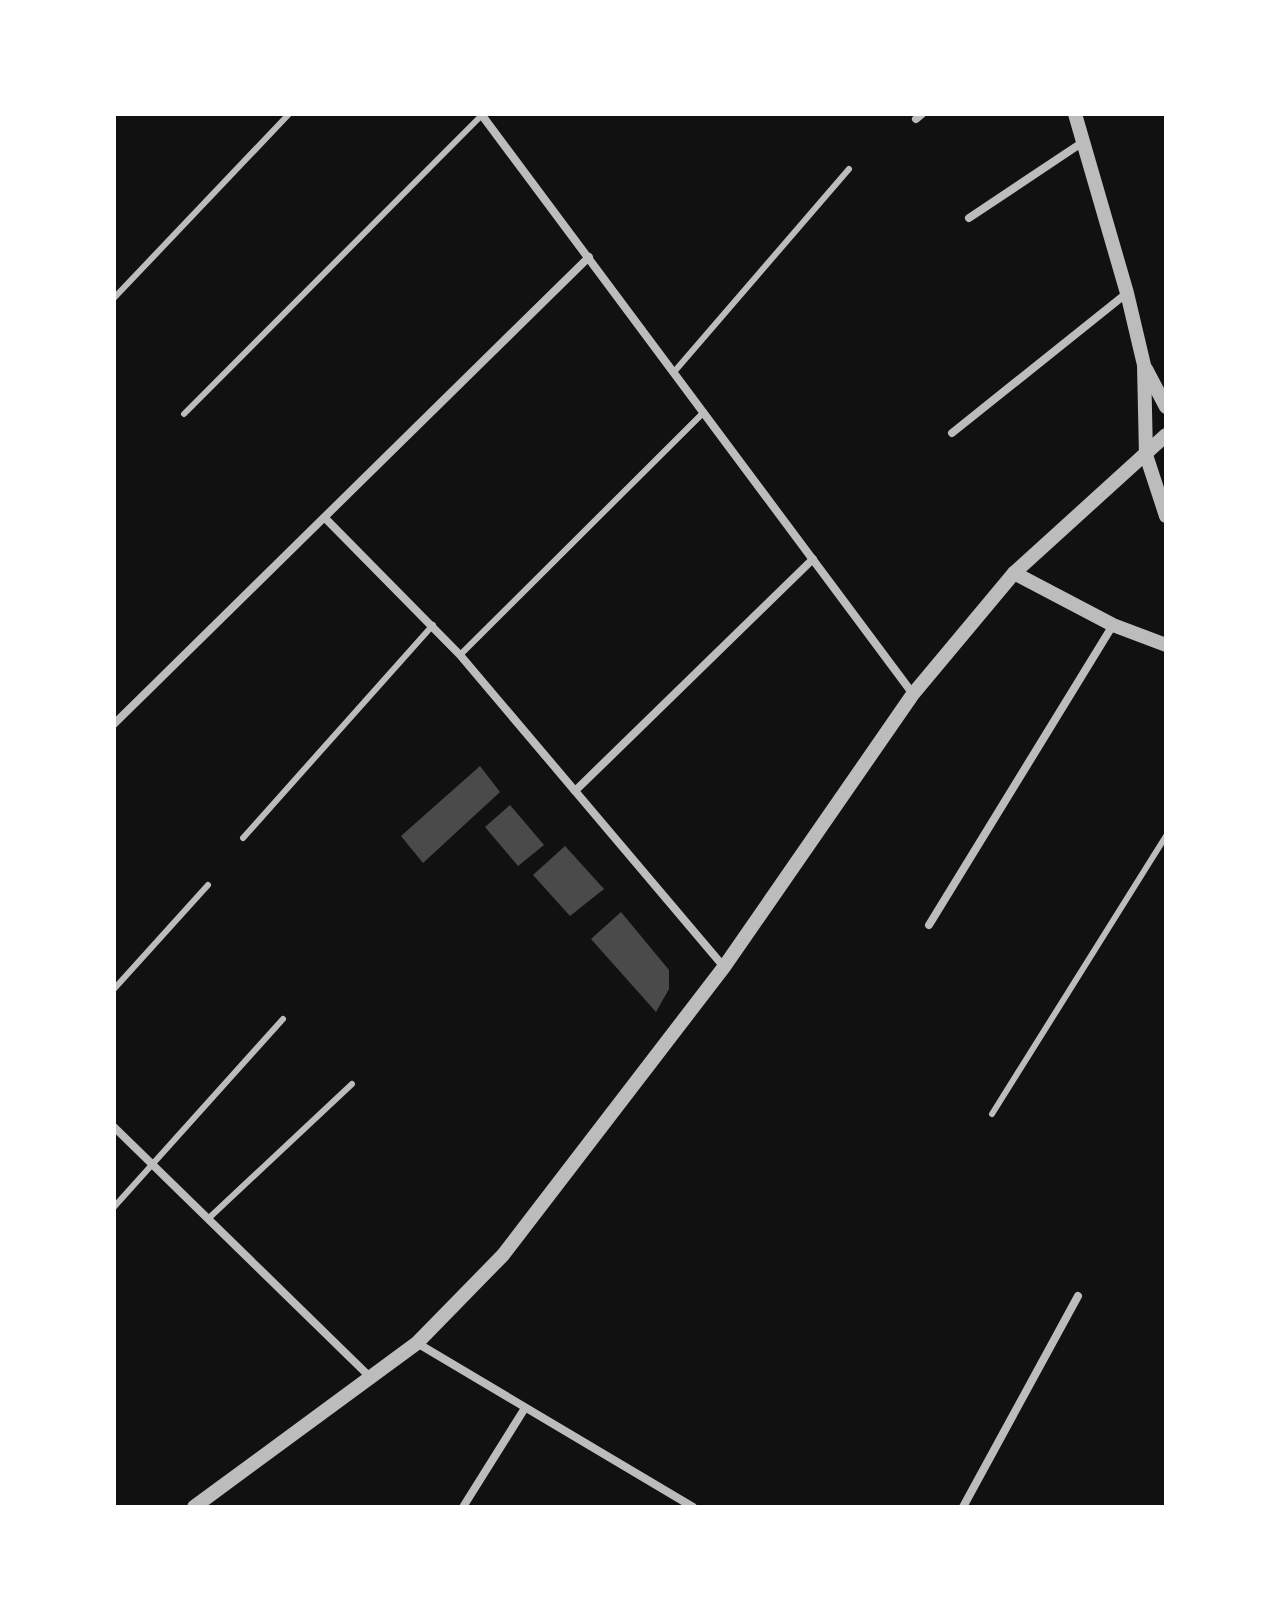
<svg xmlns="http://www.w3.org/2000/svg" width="1280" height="1621" font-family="Ubuntu,sans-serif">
<rect width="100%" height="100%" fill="#111"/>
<!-- building -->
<g fill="#4a4a4a">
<path d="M480,766l20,26 -77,71 -22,-27z"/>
<path d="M510,805l34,40 -26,21 -33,-39z"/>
<path d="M565,846l39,43 -34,27 -37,-41z"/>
<path d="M621,912l48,58v19l-13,23 -65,-73z"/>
</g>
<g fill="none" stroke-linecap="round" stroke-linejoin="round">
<!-- service -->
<g stroke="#bcbcbc" stroke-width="6">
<path d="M114,298l175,-184"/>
<path d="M674,372l175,-203"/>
<path d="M184,414l299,-300"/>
<path d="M460,655l244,-243"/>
<path d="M243,838l190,-213"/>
<path d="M114,989l94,-104"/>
<path d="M992,1114l174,-278"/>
<path d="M114,1207l169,-188"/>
<path d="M209,1218l143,-134"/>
</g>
<!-- minor -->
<g stroke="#bcbcbc" stroke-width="8">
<path d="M481,114l432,580"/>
<path d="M916,119l6,-5"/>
<path d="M969,218l114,-76"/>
<path d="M952,433l175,-140"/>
<path d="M325,518l135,137 264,312"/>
<path d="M114,724l475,-467"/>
<path d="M575,791l238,-232"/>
<path d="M929,925l184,-300"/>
<path d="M114,1127l256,250"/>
<path d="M417,1343l276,164"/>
<path d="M463,1507l62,-99"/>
<path d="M963,1507l115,-211"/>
</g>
<!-- tertiary -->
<g stroke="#bcbcbc" stroke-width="14">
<path d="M1075,114l52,179 17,72 2,90 20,61"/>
<path d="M1146,369l20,38"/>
<path d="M1014,573l99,52 53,20"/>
<path d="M194,1507l223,-164 86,-88 221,-288 189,-273 101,-121 152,-138"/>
</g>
</g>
<!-- border -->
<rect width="1280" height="1621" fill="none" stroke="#ffffff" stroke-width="232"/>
</svg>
